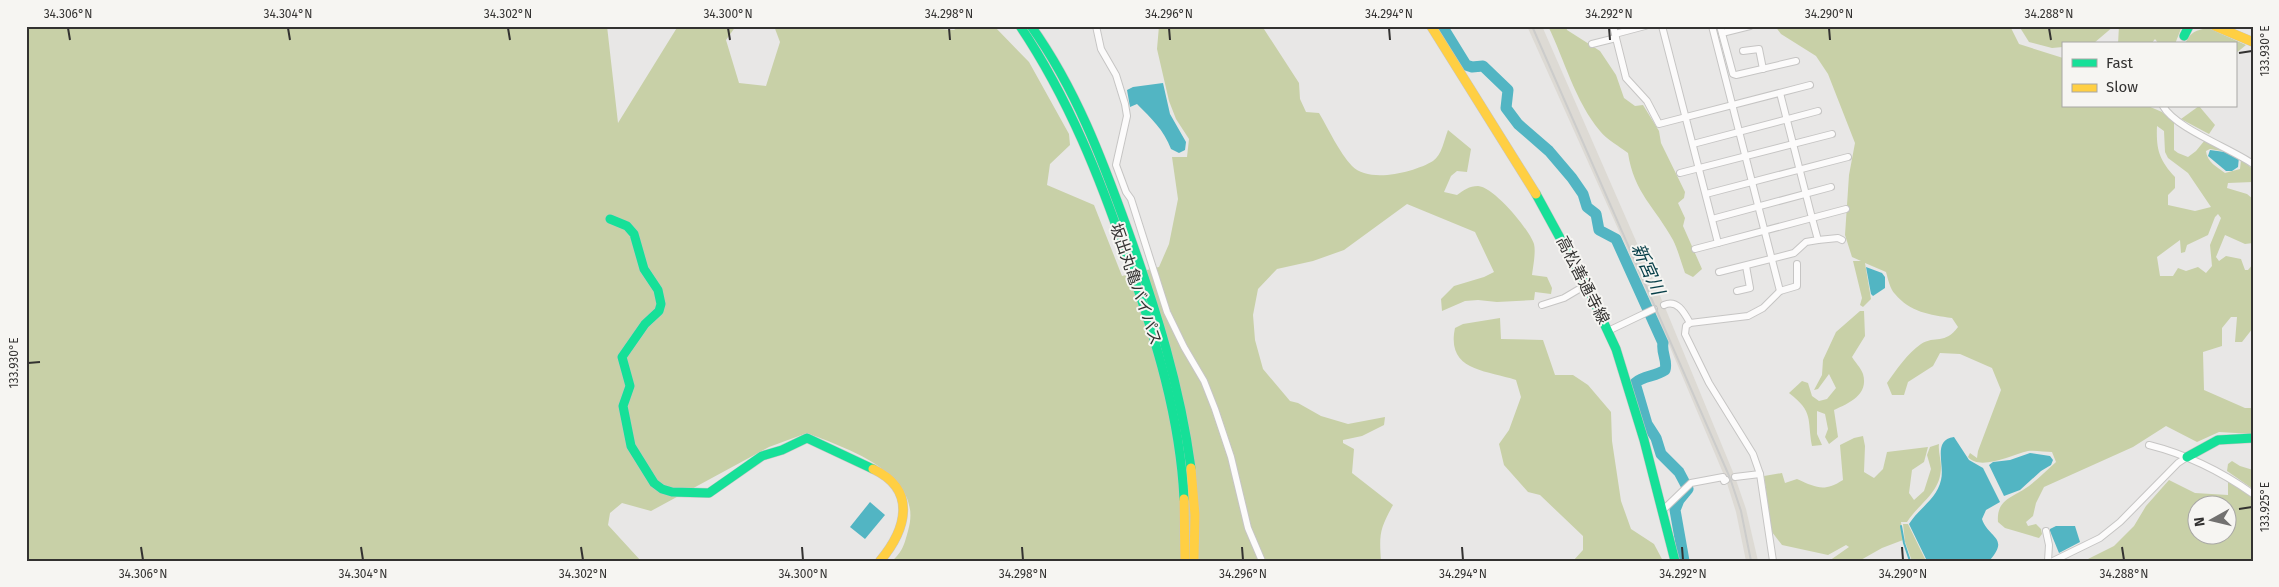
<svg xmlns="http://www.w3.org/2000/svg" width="2279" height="587" font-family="'Fira Sans','Noto Sans JP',sans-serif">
<rect width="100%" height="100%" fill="#e8e7e6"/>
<!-- built -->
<path fill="#dddad4" d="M1527,26h15l122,279 71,172 11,32 12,52h-12l-10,-49 -10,-32 -72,-171z"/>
<!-- green -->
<g fill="#c8d0a7" fill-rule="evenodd">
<path d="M26,26h581l11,97 60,-97h58l-10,14 13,43 27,3 14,-44 -6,-16h117l63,4 5,-4h35l35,36 40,72 1,11 -20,19 -3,21 47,20 28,71 37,-9 10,-23 9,-45 -6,-42h15l2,-18 -13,-20 -7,-18 -12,-52 2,-23h103l37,57 1,16 6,13 13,1c10,17 20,39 33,53 17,18 63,6 81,-5 9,-6 11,-21 15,-31l23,19 -4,23 -10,-1 -6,5 -7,16 13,3c7,-5 12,-9 21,-9 16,1 51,43 56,58 2,8 -1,23 -2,31l15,2 5,11 -1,6 -16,-2 -1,8 -37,2 -19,-2 -13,1 -23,10 -1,-12 13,-13 30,-9 10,-5 -19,-40 -68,-28 -63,46 -31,11 -36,8 -19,20 -5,26 2,25 8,29 27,32 8,2 23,13 27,8 37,-7 -1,8 -22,11 -19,4v3l11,6 -2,24 41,32c-13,24 -14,28 -12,56h-489c11,-10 12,-16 16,-30 17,-57 -60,-82 -101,-98l-38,14 -118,64 -29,-8 -12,10 -2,12 33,36h-615z"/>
<path d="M1548,26h18l1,4 33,21 16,24 8,23 11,8 8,-1 16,26 2,12 24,49 -1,6 -6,5 7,15 -2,8 19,43 -9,8 -8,-4c-4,-11 -7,-23 -12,-33 -18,-33 -39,-47 -45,-87 -9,-7 -21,-13 -28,-22 -25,-30 -35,-70 -52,-105z"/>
<path d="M1775,26h235l9,18 44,14v48h85l14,6 12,10v28l4,3 10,4 8,-6 9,-11 22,12 -17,-3 -4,2c1,11 11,16 19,22l15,-4 1,-9 12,9v13l-25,1 -1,5 20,6 6,5v44l-8,1 -20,-9 -9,22 3,4 7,-5 15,3 4,11h3l5,-6v64l-11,14h-7l2,-25h-6l-9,11v18l-19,6 1,38 41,18h8v26l-34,-2 -22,10 -31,-16 -33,21 -89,40 -8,16 -3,13 -7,6 2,4 8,-2 5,5 1,5 -3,4 -34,-10 -7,-6c-2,-23 16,-25 31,-36 9,-7 18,-16 27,-24l-4,-10c-7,0 -17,-2 -24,-1 -17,4 -48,20 -60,6l2,-4 7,5 1,-7 23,-61 -9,-22 -32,-14 -20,-1 -7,13 -25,16 -4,13h-12l-5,-12c9,-13 21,-30 34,-39 14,-9 24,1 37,-17l-6,-9c-22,-3 -42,-6 -57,-24 -5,-5 -7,-15 -9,-22l-21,-9 6,36 -8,8 -3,-2 2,-7 -9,-37h8l-9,-4 -7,-22 4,-60 6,-32 -27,-69 -12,-18 -35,-22zM2157,126l7,5 1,21 3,6 20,15 23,34 -16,4 -27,-6v-10l7,-7v-11c-16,-17 -19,-28 -18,-51zM2218,214l3,4 -11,27 2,21 -6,7 -8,-6 -12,4 -8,-3 -5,8h-13l-3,-19 23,-17 1,13 4,-1 2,-7 21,-10 7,-18z"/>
<path d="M2019,26h95l-20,17 -31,1v3l-11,1 -23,-6z"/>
<path d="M2119,26h63l-7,18h-16l-4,-5 -4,5h-33z"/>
<path d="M2208,28l38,17 -11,9v-10h-50c5,-12 11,-14 23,-16z"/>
<path d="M2199,106l16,19 -6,9 -28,-15z"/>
<path d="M1860,311h4l1,25 -13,21c3,5 9,11 11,17 6,21 -14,29 -29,36l4,27 -9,7 -4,-7 3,-8 -3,-15 -8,-3v23l5,11 -10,1c-5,-27 2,-34 -23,-53l13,-12 6,2 4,13 7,5 8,-2 9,-11 -7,-14 -11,15 -4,1 8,-15 1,-15 13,-28z"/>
<path d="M1500,318l1,21 42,1 12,35h18l15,10 23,27 1,29 9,60 10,28 23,15 9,17h-90l10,-11v-14l-43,-41 -12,-3 -24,-27 -5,-21 10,-14 12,-33 -5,-17c-31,-10 -70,-9 -61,-52l8,-4z"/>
<path d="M1863,436l2,10 -1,26 10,6 9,-9 4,-17 41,-5 -4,15 -12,8 -3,23 5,7 10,-9 7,-22 -4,-14 3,-8 9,-3c-1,8 2,15 2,23 0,26 -22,36 -34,55h-6l2,18 -21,8 -23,13h-30l20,-14 -3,-2 -18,10 -46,-10 -10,-13 -8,-56 18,-3 3,10 12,-4c20,9 27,13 46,1l-3,-35 14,-7z"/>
<path d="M2232,461l8,5 13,4v19l-26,-18 1,-7z"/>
<path d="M2169,480l26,13 33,2v-14l25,17v63h-169l30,-15 20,-20 12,-20zM2196,504h30v30h-30z"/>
<path d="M1903,524h5l18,37h-14l-7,-19z"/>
</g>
<!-- water -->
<g fill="#52b5c3">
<path d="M1163,83l7,31 16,28 -1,8 -6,3 -8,-4c-7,-19 -20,-31 -34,-45l-7,3 -3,-17 6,-3z"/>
<path d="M2210,150l22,3 7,4 -1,10 -6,4h-6l-18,-15z"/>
<path d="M1866,267l16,6 3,4v11l-12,8 -2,-2z"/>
<path d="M1954,437l15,23 14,8 17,34 -14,8 -4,9c6,19 28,18 8,41l-63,1 -18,-37c10,-16 28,-25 32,-44 4,-16 -9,-40 13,-43z"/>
<path d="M2030,453l20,3 3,4 -2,5 -10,6 -21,19 -16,6 -15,-31 4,-3 17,-2z"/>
<path d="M870,502l15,13 -20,24 -15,-12z"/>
<path d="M2056,526h19l5,16 -21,11 -9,-22v-2z"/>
</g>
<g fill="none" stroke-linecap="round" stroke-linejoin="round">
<!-- stream -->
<path stroke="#52b5c3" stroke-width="2" d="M1901,526l3,17 6,18"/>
<!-- river -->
<path stroke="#52b5c3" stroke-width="11" d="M1442,26l24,39 6,2 11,-1 25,24 -2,18 12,16 31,27 23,27 11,16 4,13 9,7 3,16 17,9 47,104c-2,10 5,18 2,27 -10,7 -21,5 -30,13l12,41 9,14 5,16 18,18 9,17 -9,11 -4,10 9,51"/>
<!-- street casing -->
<g stroke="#c6c5c4" stroke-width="8">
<g id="street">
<path d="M1096,26l5,23 15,26 9,29 2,12 -11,49 10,27 5,7 36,113 17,35 20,34 11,28 16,48 17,71 14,33"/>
<path d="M1613,26l13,52 21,23 12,23 151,-39"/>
<path d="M1662,26l56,217 94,-25 -32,-125"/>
<path d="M1712,26l68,265"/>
<path d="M1720,26l13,48 3,1 60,-14"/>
<path d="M1722,33l28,-7"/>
<path d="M1615,34l30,-8"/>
<path d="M1592,44l24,-6"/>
<path d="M1743,51l16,-2 4,20"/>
<path d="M2163,106c12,22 67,42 90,58"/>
<path d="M1693,144l125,-33"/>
<path d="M1680,173l152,-39"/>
<path d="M1706,194l142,-37"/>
<path d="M1712,219l119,-32"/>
<path d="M1818,240l20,-2 4,2"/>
<path d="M1695,249l23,-6"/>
<path d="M1719,272l75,-19 12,-11 12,-2 -6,-22 34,-9"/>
<path d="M1737,291l13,-3 -4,-22"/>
<path d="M1542,305l22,-7 22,-13"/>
<path d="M1664,305c13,-6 20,7 26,18"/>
<path d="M1608,331l46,-22"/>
<path d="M2149,445c36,9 73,27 104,49"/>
<path d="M1735,477l25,-3"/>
<path d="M1663,510l28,-27 32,-6 1,4 2,-1"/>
<path d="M2046,531l3,14 -1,16"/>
<path d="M1773,561l-13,-87 -7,-20 -44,-71 -24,-49 1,-8 4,-3 58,-7 15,-8 17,-17 17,-5v-22"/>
<path d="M2053,561l47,-23 20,-16 58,-59 9,-6"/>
</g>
</g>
<!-- fast casing -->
<g stroke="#c6c5c4" stroke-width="10">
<g id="fast">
<path d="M1020,26c49,73 81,154 109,237 27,77 51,154 55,236"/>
<path d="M1031,26c45,63 71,133 97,205 28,78 52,155 63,237"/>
<path d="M2184,36l5,-10"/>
<path d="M1536,194l53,97 27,58 28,91 31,121"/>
<path d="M610,219l17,7 7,8 10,35 14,21 3,14 -2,7 -14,13 -23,33 8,29 -7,20 8,40 23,37 8,6 10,3 37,1 53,-37 20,-6 25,-12 66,31"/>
<path d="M2187,457l31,-17 35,-2"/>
</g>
</g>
<!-- slow casing -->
<g stroke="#c6c5c4" stroke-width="10">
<g id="slow">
<path d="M1431,26l105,168"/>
<path d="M2215,26l38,16"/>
<path d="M1191,468l4,47 -1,46"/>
<path d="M873,469c45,21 33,61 7,92"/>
<path d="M1184,499l1,62"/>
</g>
</g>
<!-- street -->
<use href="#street" stroke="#fcfbfb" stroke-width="6"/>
<!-- fast -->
<use href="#fast" stroke="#16e098" stroke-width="9"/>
<!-- slow -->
<use href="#slow" stroke="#ffcf43" stroke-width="9"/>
<!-- rail -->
<path stroke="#cccccb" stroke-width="2" d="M1532,26l198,452 11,33 10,50"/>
</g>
<!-- ticks -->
<path fill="none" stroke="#333231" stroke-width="2" d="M68,28l2,12M288,28l2,12M508,28l2,12M728,28l2,12M949,28l1,12M1169,28l1,12M1389,28l1,12M1609,28l1,12M1829,28l1,12M2049,28l2,12M2239,53l13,-2M28,363l12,-1M2239,509l13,-2M141,547l2,13M361,547l2,13M581,547l2,13M802,547l1,13M1022,547l1,13M1242,547l1,13M1462,547l1,13M1682,547l1,13M1902,547l1,13M2122,547l2,13"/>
<g text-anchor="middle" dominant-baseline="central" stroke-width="4" stroke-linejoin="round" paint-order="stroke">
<!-- street labels -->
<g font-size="16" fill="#333231" stroke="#f6f5f2">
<text transform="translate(1583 280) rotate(63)">高松善通寺線</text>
<text transform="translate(1136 284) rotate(71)">坂出丸亀バイパス</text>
</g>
<!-- water labels -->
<g font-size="18" font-style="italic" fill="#073f49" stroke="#f6f5f2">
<text transform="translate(1648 269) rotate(66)">新宮川</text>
</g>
</g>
<!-- border -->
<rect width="2279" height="587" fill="none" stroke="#f6f5f2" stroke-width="55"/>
<!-- legend -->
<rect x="2062" y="42" width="175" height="65" fill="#f6f5f2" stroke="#a8a7a5"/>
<rect x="2072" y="59" width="25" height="8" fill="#16e098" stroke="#a8a7a5"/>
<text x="2106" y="68" font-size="15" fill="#333231">Fast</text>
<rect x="2072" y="84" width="25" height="8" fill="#ffcf43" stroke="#a8a7a5"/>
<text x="2106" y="92" font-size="15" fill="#333231">Slow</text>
<!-- north arrow -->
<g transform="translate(2212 520) rotate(262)"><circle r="24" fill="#f6f5f2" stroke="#a8a7a5"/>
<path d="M0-4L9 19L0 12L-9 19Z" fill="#727170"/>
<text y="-8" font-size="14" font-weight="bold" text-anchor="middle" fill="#333231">N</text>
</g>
<rect x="28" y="28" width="2224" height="532" fill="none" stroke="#333231" stroke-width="2"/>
<g font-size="12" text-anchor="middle" fill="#333231">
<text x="68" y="18">34.306°N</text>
<text x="288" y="18">34.304°N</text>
<text x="508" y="18">34.302°N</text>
<text x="728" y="18">34.300°N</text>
<text x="949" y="18">34.298°N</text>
<text x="1169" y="18">34.296°N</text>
<text x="1389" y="18">34.294°N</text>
<text x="1609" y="18">34.292°N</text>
<text x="1829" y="18">34.290°N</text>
<text x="2049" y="18">34.288°N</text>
<text transform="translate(2265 51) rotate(-90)" y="4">133.930°E</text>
<text transform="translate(14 363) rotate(-90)" y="4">133.930°E</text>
<text transform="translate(2265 507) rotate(-90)" y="4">133.925°E</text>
<text x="143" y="578">34.306°N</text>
<text x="363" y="578">34.304°N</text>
<text x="583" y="578">34.302°N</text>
<text x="803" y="578">34.300°N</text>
<text x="1023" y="578">34.298°N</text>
<text x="1243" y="578">34.296°N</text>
<text x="1463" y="578">34.294°N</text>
<text x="1683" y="578">34.292°N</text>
<text x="1903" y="578">34.290°N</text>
<text x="2124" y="578">34.288°N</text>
</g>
</svg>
